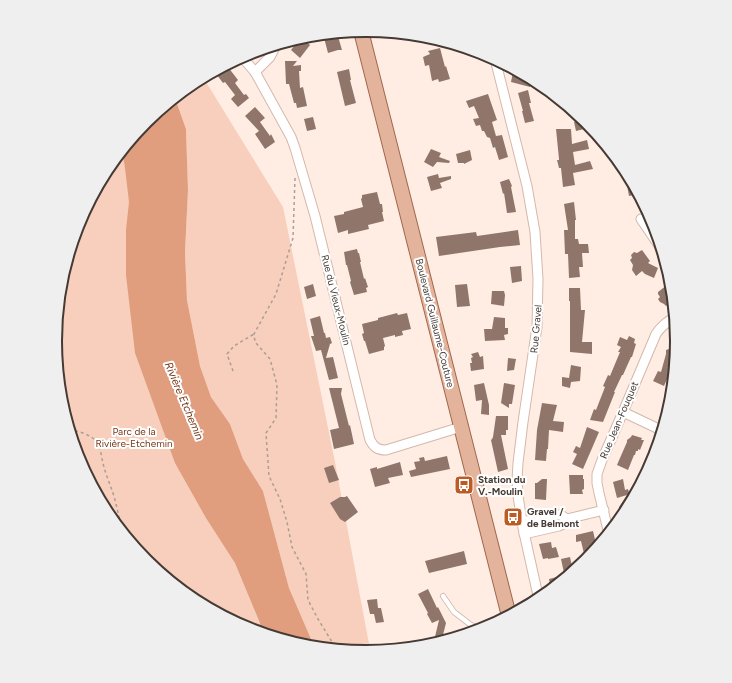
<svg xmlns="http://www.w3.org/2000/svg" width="732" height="683" font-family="Figtree,sans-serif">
<rect width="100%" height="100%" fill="#ffede4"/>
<!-- green -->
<g fill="#f7cfbc">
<path d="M203,77l80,130 52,255 34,182 3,8 -6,1 -50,-5 -5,-9 -22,-51 -26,-97 -20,-32 -13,-35 -19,-27 -11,-31 -13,-66 -2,-48 3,-62 -2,-61 -11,-31 18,-16z"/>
<path d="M142,126l16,42 7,190 116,282 -34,-11 -54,-29 -47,-38 -39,-48 -29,-54 -18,-58 -5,-61 6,-61 17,-58 29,-54z"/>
</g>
<!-- water -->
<path fill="#e09e7e" d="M175,98l11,31 2,61 -3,62 2,48 13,66 11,31 19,27 13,35 20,32 26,97 22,51 5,9 -11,-1 -44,-13 -1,-11 -25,-60 -29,-45 -31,-55 -40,-110 -9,-78v-45l3,-28 -4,-34 -2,-13 -2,-4 25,-30z"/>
<!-- building -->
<g fill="#90766a">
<path d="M337,33l5,17h-4l-10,3 -5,-19z"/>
<path d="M301,37l9,8 -10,13 -9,-8z"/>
<path d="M440,48l5,19 1,-1 4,13 -11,3 -1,-3 -6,2 -3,-16 -4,1 -2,-9 7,-3 -2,-3z"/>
<path d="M285,61h12l-4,5 8,-1v6h-2l1,17 3,-1 4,19 -10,2 -1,-5h-2l-5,-19h-3z"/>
<path d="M228,67l10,13 -3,3 9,12 2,-1 3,4 -11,9 -7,-8 4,-4 -10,-13 -2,1 -6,-8z"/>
<path d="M349,69l2,11h-1l6,23 -11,3 -8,-34z"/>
<path d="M513,72l14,4 4,2 -1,9 -19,-5z"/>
<path d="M528,90l3,13h-2l5,18 -9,2 -3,-12h1l-5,-18z"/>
<path d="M488,94l9,26 -5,2 4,14 6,-1 6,22 -9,3 -4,-13 -2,1 -3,-10 -3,-1 -3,-6h-2l-2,-6 -4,1 -3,-7 6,-1 -5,-12 -5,2 -3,-7z"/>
<path d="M255,107l10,11 -5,4 10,14 1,-2 4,8 -10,7 -10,-15 4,-3 -14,-15z"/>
<path d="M313,117l3,12 -9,2 -3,-12z"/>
<path d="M584,119l1,1 3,8 -12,3 -2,-9z"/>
<path d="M556,129h15l1,15 15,-4 2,9 -16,3 2,13 15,-4 3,8 -20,4 2,12 -12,2 -2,-19h-2l-2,-8h2v-1z"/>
<path d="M431,149l10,4 -2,4 11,4 -1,2 -12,-1 -4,5 -9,-5z"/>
<path d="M470,150l2,10 -8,4v-1h-6l-2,-9z"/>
<path d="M624,169h1l14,25 -10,2z"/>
<path d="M438,174l1,4 12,-2v3l-11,4 2,5 -11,3 -4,-14z"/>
<path d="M509,179l3,7 -1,1 5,25 -9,1 -3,-20 -1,1 -3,-12z"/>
<path d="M377,192l3,12h2l1,8h-1l2,9 -16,4 1,4 -21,5v-4l-10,3 -4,-17 10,-2v-2l19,-5 -2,-8 1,-1v-3z"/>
<path d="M574,202l2,18h-1v19h3l1,5h9l1,9h-7l1,14h-4l1,10 -11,1 -1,-24h-3l-1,-24h4l-4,-26z"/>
<path d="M518,230l2,15 -20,2 -61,9 -3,-19 40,-5 1,4z"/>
<path d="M357,249l1,4h1l2,9h-1l4,17 1,-1 3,9 -2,1 1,4 -13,3 -4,-13 1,-1 -4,-16h-1l-2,-13z"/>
<path d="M642,250l8,11 -2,2 10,5 -4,10 -9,-4 -3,-3 -6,5 -4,-6 1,-5 -3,-5 2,-2 -1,-3 3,-3 3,1z"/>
<path d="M521,266l1,15 -10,2 -2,-16z"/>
<path d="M313,284l3,12 -9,3 -3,-12z"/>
<path d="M467,284l3,22 -13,1 -2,-22z"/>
<path d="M667,285l2,4 3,-1 2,13 -8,5 -2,-2 -4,-2 -2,-3 2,-2 -2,-3v-2z"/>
<path d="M569,288h11l1,22h4l-3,32h10v12l-22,-2v-51h-1z"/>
<path d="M492,291h12l1,4 -1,11 -13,-2z"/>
<path d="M397,313l1,2 9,-2 4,16 -9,2 1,4 -8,2v-2l-12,3 2,8 -1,1v3l-15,4 -4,-13h-1l-2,-7 2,-1 -2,-9 16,-4v-2z"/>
<path d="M320,316l4,17h1l1,5 4,-1 2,6 -2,1 -4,14 7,-1 5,21 -9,2 -8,-30 -5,1 -5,-15h3l-4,-17z"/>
<path d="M494,317l11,1v10h3v6l-4,1 1,5 -20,1 -1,-12h8z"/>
<path d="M629,336l6,3 -1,4 2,1 -4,13h-1l-8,18h-1l-8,17h1l-12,30 -13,-2 4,-11 2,1 9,-23 -2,-1 5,-11 2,1 10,-24h-2l3,-5 -4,-2 3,-8 7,3z"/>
<path d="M669,349l7,3 -1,14h-2l-9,20 -11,-5 5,-10 3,1 5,-18v-4z"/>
<path d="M478,352l2,5 3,-1 1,13 -13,2 -1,-8h2l-1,-5 2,-1 -2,-3z"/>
<path d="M508,358l8,1 -2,11 -7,1z"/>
<path d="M571,365l10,2 -1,14 -9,1 -1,6 -8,-2v-9l7,1z"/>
<path d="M484,383l5,22v10l-8,-1 1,-14 -6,1 -2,-16z"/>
<path d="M504,383l11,2 -3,19h-3v4l-8,-5z"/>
<path d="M329,388h13l-1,6 8,32 1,-1 4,19 -20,5 -4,-19 9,-2z"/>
<path d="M542,403l15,2 -4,16 11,1 -1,10 -14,-2 -1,19h-1l-1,12 -11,-1 2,-30z"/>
<path d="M496,416h12v14h-2v5h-5l7,34 -10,3 -7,-32 1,-1 1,-2z"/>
<path d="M587,427l12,5 -16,37 -11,-5 5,-10 -4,-2 3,-6 4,2z"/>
<path d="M632,435l10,3 -1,2h3l-4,10 -2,-1v2h-2l-1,4h-1l-6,15 -11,-5 3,-7 7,-16v-2l4,-3z"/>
<path d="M447,456l3,13 -39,8 -2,-6 7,-2 -2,-7 6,-1 -1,-3 5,-1 1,4z"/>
<path d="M400,462l3,13 -15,3 2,5 -15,4 -5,-18 7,-2v2z"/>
<path d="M333,465l6,15 -10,3 -5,-15z"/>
<path d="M569,475h14v4h1v10l-2,1 1,4h-13z"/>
<path d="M542,479h5l-1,21 -11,-1v-16h2z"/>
<path d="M623,479l2,11 3,-1 4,13 -9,16 -4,-11 8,-12 -10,3 -4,-16z"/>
<path d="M347,496l11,16 -13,10 -5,-3 -10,-16 10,-6h5z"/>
<path d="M593,531l4,17 -11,14 -5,-21 -5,1v-7z"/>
<path d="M551,542l1,6 4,-1 3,10 -11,2v-1l-5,1 -4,-15z"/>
<path d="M464,551l3,13 -38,9 -4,-12z"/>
<path d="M570,557l3,14 -9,2 -3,-14z"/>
<path d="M557,577l2,7 -8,6 -2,-11z"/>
<path d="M428,589l9,19 1,-1 8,16 -5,20 -8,2 6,-25 -7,3 -5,-9 1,-1 -10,-19z"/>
<path d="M377,599l1,9h3l3,14 -8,1 -2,-9h-4l-3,-14z"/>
</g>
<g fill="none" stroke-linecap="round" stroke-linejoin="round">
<!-- service casing -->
<g stroke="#d4b8ab" stroke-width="6">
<g id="service">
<path d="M443,596l11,16 17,13 13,5"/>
<path d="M471,625l2,8"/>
</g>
</g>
<!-- minor casing -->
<g stroke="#d4b8ab" stroke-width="11">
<g id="minor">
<path d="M242,57l13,15 36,65 4,11 20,68 55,224c4,7 7,10 16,10l75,-23"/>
<path d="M495,59l32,127 8,46 3,47 -1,48 -14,95 -5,41 -1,17 1,16 5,32 16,72"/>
<path d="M255,72l15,-15 6,-12"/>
<path d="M641,219l21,31"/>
<path d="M623,412l40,19"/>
<path d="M522,522l35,-7h4l6,4 37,-9"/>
<path d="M524,534l35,-8 4,-2 4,-5"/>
<path d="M609,534l-10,-41 -2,-10v-9l5,-14 21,-48 33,-78c5,-8 11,-12 19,-17"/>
</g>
</g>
<!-- primary casing -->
<g stroke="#a0684d" stroke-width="16">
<path id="primary" d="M361,31l148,585"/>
</g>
<!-- path -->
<g stroke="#ac9d95" stroke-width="1.5" stroke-dasharray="3 3" stroke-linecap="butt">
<path d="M295,178l-2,60 -17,56 -22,40 1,8 15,17 7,26 -1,33 -10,15 3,43 11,23 7,23 5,25 14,27 2,26 10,19 19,31"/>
<path d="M233,371l-6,-17 7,-8 20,-12"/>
<path d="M69,431c7,-2 24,5 28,11 4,6 4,14 6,21 3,14 10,27 13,41 3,11 4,21 8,31"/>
</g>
<!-- service -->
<use href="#service" stroke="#fff" stroke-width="4.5"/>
<!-- minor -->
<use href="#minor" stroke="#fff" stroke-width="9"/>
<!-- primary -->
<use href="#primary" stroke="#e3b39c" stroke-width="14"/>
</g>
<!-- icons -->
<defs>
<g id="bus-square" transform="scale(1)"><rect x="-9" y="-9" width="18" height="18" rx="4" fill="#be5b22" stroke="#fff"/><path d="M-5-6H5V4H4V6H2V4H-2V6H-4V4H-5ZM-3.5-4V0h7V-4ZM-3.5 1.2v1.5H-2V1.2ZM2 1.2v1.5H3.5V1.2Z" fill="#fff"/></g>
</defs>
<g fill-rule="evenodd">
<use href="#bus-square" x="464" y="485"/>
<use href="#bus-square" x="513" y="517"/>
</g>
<g text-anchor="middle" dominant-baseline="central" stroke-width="4" stroke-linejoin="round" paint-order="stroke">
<!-- street labels -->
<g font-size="10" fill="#453a34" stroke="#fff">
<text transform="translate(336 300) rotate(76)">Rue du Vieux-Moulin</text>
<text transform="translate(435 323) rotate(76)">Boulevard Guillaume-Couture</text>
<text transform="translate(536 329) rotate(-85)">Rue Gravel</text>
<text transform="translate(619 420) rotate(-67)">Rue Jean-Fouquet</text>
</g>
<!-- park labels -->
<g font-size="10" fill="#773a19" stroke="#fff">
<text x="134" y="431">Parc de la<tspan x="134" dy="12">Rivière-Etchemin</tspan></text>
</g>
<!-- poi labels -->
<g font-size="10" font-weight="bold" fill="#453a34" stroke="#fff" text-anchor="start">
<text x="478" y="479">Station du<tspan x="478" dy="12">V.-Moulin</tspan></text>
<text x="527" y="511">Gravel /<tspan x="527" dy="12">de Belmont</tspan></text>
</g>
<!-- water labels -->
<g font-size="11" font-style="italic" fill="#783b1a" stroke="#fff">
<text transform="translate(184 401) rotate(67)">Rivière Etchemin</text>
</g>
</g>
<!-- crop -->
<path d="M0 0H732V683H0ZM62 341a304 304 0 1 1 608 0a304 304 0 1 1-608 0Z" fill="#f0efef" fill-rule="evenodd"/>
<path fill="none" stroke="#453a34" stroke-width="2" d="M62 341a304 304 0 1 1 608 0a304 304 0 1 1-608 0Z"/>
</svg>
